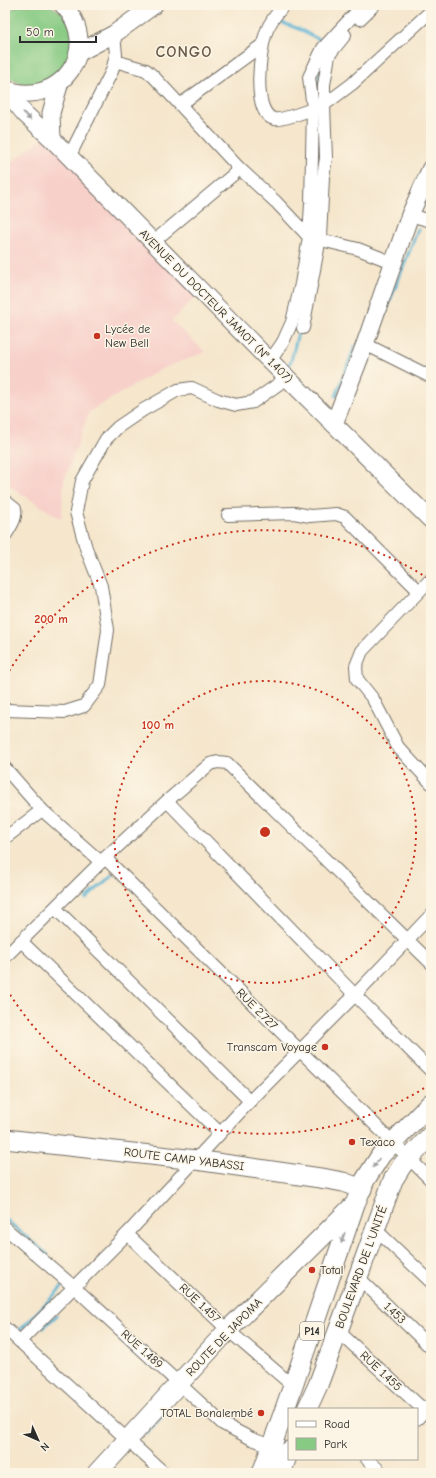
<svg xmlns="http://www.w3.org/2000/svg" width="436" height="1478" font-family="'Comic Neue',sans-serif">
<rect width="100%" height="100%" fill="#fcf5e5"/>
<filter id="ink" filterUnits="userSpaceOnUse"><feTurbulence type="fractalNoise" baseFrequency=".025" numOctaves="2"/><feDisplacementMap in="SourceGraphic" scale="8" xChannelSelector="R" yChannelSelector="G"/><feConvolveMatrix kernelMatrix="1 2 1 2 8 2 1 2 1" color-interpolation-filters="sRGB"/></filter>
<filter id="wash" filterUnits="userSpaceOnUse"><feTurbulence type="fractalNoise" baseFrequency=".012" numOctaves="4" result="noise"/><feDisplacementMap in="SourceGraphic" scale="16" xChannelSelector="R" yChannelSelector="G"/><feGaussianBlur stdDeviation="0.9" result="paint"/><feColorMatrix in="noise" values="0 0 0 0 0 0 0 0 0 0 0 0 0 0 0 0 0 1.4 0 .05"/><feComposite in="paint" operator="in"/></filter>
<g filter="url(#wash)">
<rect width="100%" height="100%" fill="#f5e6cc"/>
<!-- built -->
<path fill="#f7d0ca" d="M45,136l154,157 -27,28 33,31 -46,18 -70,42 -25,69 -3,38 -56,-36v-321l6,1z"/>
<!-- green -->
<path fill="#87ca83" stroke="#597a57" d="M20,5h29l12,7 9,11 6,26 -24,33c-20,2 -31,6 -47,-8v-59l5,-5z"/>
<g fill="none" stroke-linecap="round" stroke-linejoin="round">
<!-- stream -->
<g stroke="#55b2d4" stroke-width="3">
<path d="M277,21l22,8 25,13"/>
<path d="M319,81v-7l2,-5"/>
<path d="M318,173l1,-53"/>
<path d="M374,342l44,-113"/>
<path d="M286,368l5,-7 8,-32"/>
<path d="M336,396l19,-50"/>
<path d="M86,899l26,-24"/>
<path d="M5,1219l43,36"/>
<path d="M44,1327l12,-11"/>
<path d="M20,1330l42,-43"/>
<path d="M146,1433l19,-20"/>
<path d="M85,1473l6,-7"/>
</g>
</g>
</g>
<g filter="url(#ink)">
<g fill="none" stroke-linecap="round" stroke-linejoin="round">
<!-- street casing -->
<g stroke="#726c63" stroke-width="14">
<g id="street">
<path d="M284,5c-7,8 -13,15 -17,25 -7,17 -16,83 7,89 8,2 41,-11 50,-14v-20l5,-30 16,-20"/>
<path d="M360,19l14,-14"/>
<path d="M115,61l31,9 8,7 86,92 36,33 33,35 49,12 36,14"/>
<path d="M181,104l81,-59"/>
<path d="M69,157l43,-86 4,-16 -2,-21"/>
<path d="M410,215l21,6"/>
<path d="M153,242l87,-73"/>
<path d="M303,328l17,-90 3,-61 3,-19 -2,-53 28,-21 79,-73"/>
<path d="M365,344l66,33"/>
<path d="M270,361l13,-19 9,-20 9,-38 8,-47 2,-34 2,-95 -4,-31 14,-29 40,-43"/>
<path d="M5,501l10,8c2,10 -5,18 -10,27"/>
<path d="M228,515l66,-2 16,3 26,-2 9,3 74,74"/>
<path d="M431,579l-69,72 -6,15 1,13 16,20 25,48 33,36"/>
<path d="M5,710l60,2 19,-6 16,-21 8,-55 -7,-44 -15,-38 -10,-36 6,-31 24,-42 12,-12 25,-17 35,-20 14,-2 26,12 18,5 17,-3 34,-24"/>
<path d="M5,768l37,42 59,52"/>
<path d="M167,801l188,194 76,76"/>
<path d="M5,838l37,-28"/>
<path d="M105,858l326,322"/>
<path d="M55,908l195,193"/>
<path d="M21,941l199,192"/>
<path d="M5,957l100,-99 62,-57 43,-37 8,-2 9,1 204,200"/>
<path d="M5,1228l69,59 149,137 29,15 25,9"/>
<path d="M375,1229l56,53"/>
<path d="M127,1234l101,96 65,56"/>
<path d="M358,1277l73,71"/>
<path d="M5,1328l159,145"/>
<path d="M338,1331l87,80"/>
<path d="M20,1341l107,-107 123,-133 105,-106 76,-80"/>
<path d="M417,1419l14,-15"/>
<path d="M367,1459l15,14"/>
</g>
</g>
<!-- secondary casing -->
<g stroke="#726c63" stroke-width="19">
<g id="secondary">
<path d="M78,53l36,-19 40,-29"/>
<path d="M5,89c55,21 99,-41 58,-84"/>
<path d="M5,90l20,24 27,25 210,214 169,167"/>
<path d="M52,139l-1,-26 9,-31"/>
<path d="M334,424l31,-80 45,-129 21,-47"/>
</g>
</g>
<!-- primary casing -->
<g stroke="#726c63" stroke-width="21">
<g id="primary">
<path d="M5,1139l191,21 131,19 16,3 19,7"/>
<path d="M307,1409l11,-24 40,-108 35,-97 10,-16 6,-5 22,-24"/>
<path d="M97,1473l131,-143 124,-123"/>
<path d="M262,1473l31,-87 62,-182 10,-24 16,-25 50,-52"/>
<path d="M281,1473l8,-22"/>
</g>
</g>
<!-- street -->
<use href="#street" stroke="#fff" stroke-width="12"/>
<!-- secondary -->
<use href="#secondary" stroke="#fff" stroke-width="17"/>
<!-- primary -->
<use href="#primary" stroke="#fff" stroke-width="19"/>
</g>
<!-- one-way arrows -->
<defs><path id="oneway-solid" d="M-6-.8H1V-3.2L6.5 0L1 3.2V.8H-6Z"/></defs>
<g fill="#a0a0a0">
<use href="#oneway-solid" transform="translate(27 116) rotate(47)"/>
<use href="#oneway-solid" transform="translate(376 1163) rotate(124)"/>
<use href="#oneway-solid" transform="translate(343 1238) rotate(109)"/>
</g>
</g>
<!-- distance rings -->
<g fill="none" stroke="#c8321e" stroke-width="2" stroke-dasharray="2 4">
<circle cx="265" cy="832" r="151"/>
<path d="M429 1085A302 302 0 0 1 6 988M6 676A302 302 0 0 1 429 579"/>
</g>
<!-- markers -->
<g fill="#c8321e" stroke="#fcf5e5" stroke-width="1.5">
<circle cx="97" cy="336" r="4"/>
<circle cx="325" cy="1047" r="4"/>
<circle cx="352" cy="1142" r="4"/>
<circle cx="312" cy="1270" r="4"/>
<circle cx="261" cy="1413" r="4"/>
</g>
<g text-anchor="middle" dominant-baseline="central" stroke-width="3" stroke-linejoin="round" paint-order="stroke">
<!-- shield labels -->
<rect fill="#fcf5e5" stroke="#6a6863" stroke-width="1" x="300" y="1322" width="24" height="18" rx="3"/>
<g font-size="11" font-weight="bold" fill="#2b2b2b">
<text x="312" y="1331">P14</text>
</g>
<!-- street labels -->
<g font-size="12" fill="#2b2b2b" stroke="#fcf5e5">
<text transform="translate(216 306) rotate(45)">AVENUE DU DOCTEUR JAMOT (N° 1.407)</text>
<text transform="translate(257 1009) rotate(45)">RUE 2.727</text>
<text transform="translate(184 1159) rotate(7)">ROUTE CAMP YABASSI</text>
<text transform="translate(361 1267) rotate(-70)">BOULEVARD DE L'UNITÉ</text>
<text transform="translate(200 1303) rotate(43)">RUE 1.457</text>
<text transform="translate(395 1313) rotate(44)">1.453</text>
<text transform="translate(224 1337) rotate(-46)">ROUTE DE JAPOMA</text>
<text transform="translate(142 1349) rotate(42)">RUE 1.489</text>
<text transform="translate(381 1371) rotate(43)">RUE 1.455</text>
</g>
<!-- poi labels -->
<g font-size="12" fill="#2b2b2b" stroke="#fcf5e5" text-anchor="start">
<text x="105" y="329">Lycée de<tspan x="105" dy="14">New Bell</tspan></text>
<text x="317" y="1047" text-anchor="end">Transcam Voyage</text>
<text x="360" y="1142">Texaco</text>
<text x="320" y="1270">Total</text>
<text x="253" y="1413" text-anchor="end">TOTAL Bonalembé</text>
</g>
<!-- district labels -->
<g font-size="16" font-weight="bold" letter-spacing="1" fill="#6a5948" stroke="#fcf5e5">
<text x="184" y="52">CONGO</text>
</g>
</g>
<circle cx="265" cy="832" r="6" fill="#c8321e" stroke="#fcf5e5" stroke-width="2"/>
<g font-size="12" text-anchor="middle" font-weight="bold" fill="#c8321e" stroke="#fcf5e5" stroke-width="3" stroke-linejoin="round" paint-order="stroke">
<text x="51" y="623">200 m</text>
<text x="158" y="729">100 m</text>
</g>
<!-- margin -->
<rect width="436" height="1478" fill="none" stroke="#fcf5e5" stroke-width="20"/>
<!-- legend -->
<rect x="288" y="1408" width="130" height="52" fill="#fcf5e5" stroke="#a8a49b"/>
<rect x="296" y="1421" width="20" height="6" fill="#ffffff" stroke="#a8a49b"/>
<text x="324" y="1428" font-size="12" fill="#2b2b2b">Road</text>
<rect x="296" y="1438" width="20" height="12" fill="#87ca83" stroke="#a8a49b"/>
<text x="324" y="1448" font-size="12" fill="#2b2b2b">Park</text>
<!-- north arrow -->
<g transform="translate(38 1440) rotate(135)" stroke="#fcf5e5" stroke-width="3" paint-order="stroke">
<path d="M0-3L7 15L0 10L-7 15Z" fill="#2b2b2b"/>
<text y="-6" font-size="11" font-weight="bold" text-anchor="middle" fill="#2b2b2b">N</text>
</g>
<!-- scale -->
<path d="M20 36v6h76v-6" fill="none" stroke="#2b2b2b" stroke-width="2"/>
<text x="26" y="36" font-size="12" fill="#2b2b2b" stroke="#fcf5e5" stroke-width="3" paint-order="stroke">50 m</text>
</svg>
